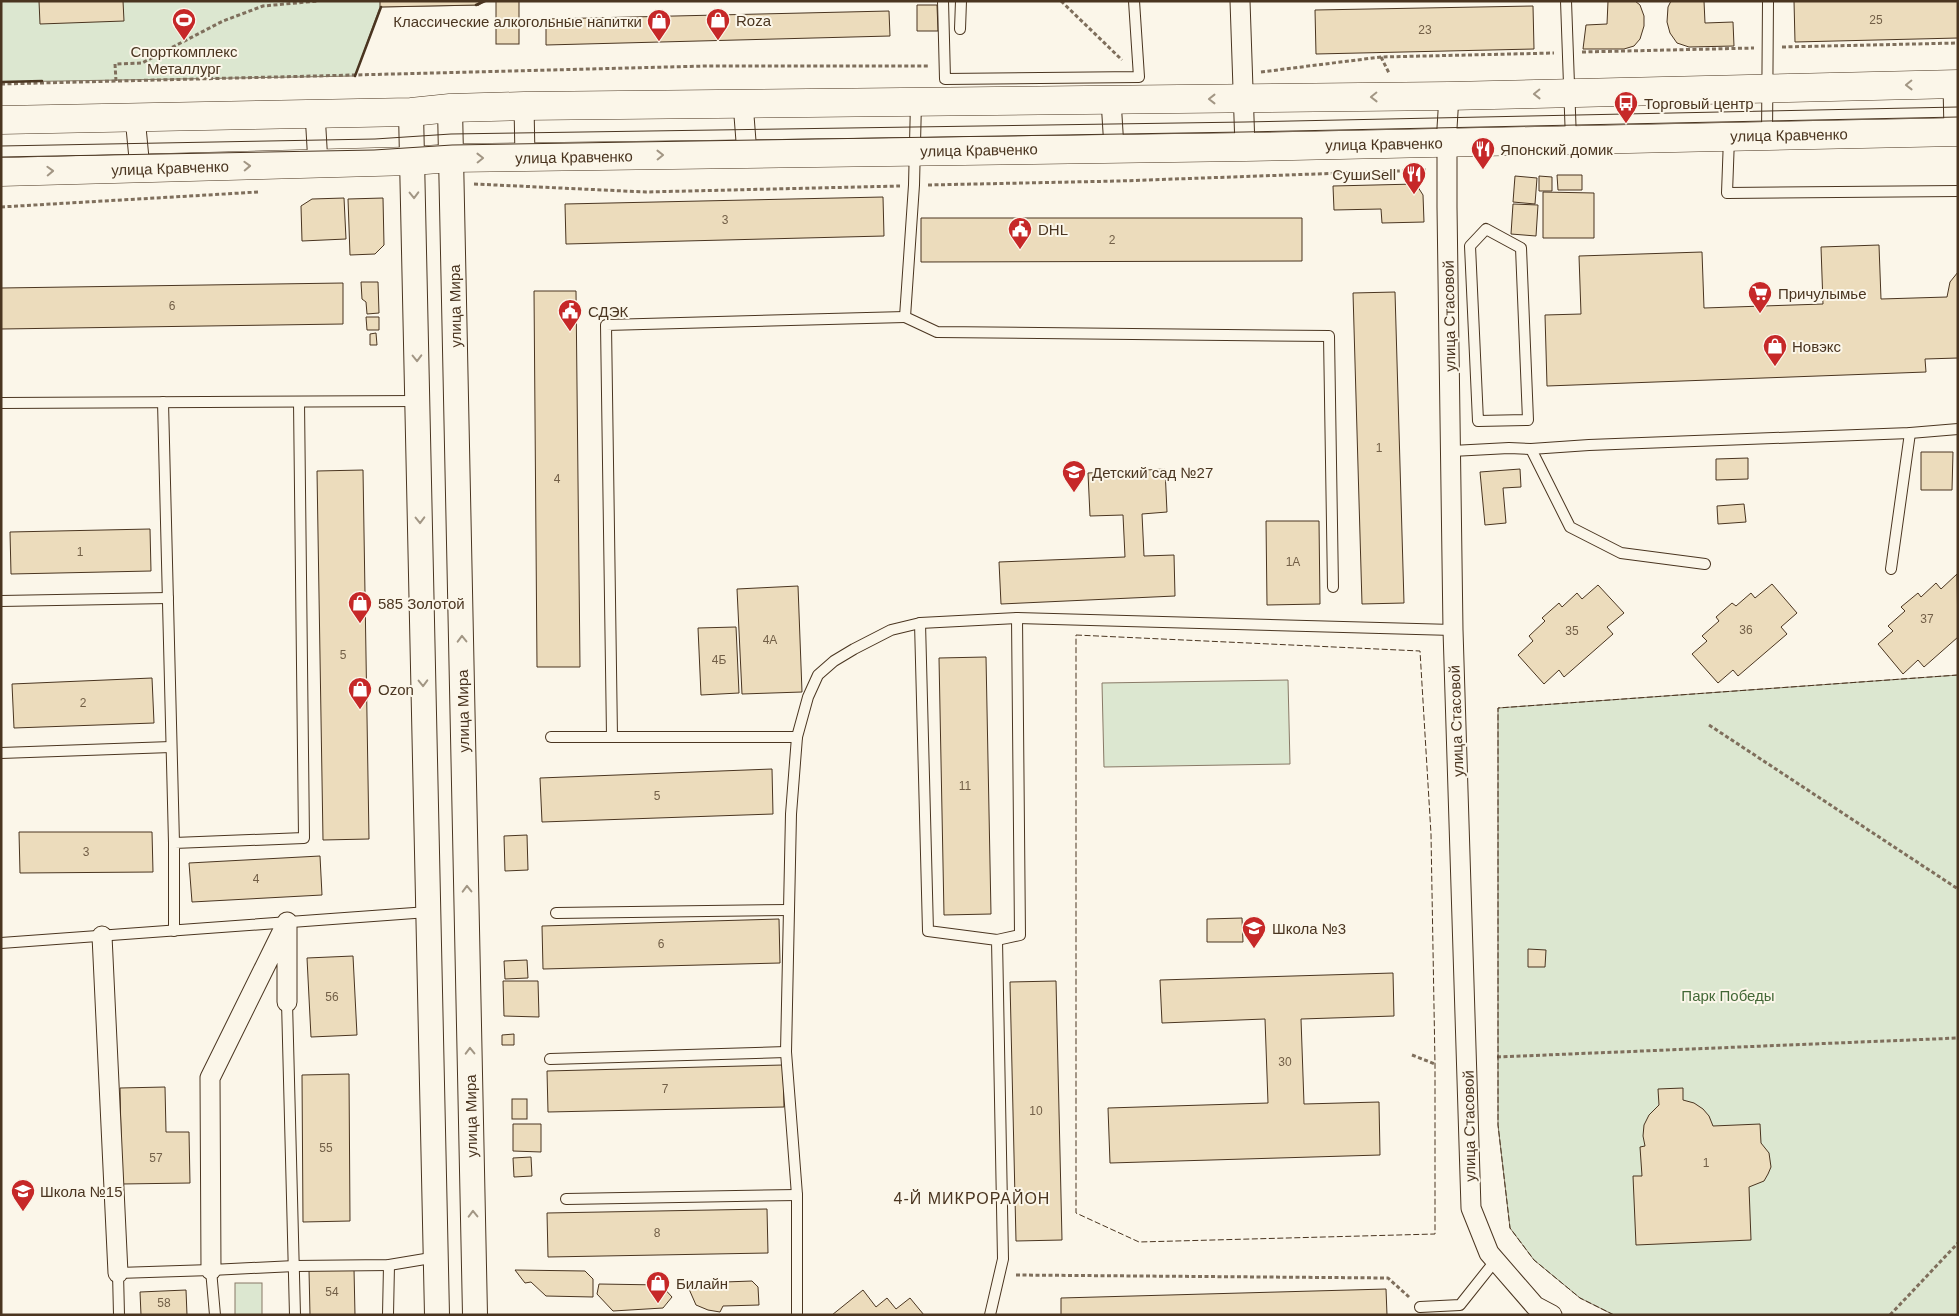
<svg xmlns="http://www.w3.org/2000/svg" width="1959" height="1316" font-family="Helvetica,sans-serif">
<rect width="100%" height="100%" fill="#fbf6e9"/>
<!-- green -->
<g fill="#dce7d0" stroke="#887966">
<path d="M1,1h484l-6,4 -99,2 -25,69 -354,6z"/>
<path d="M1958,675v640h-344l-34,-17 -46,-38 -24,-32 -12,-103v-417z"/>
<path d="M1288,680l2,84 -186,3 -2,-84z"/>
<rect x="235" y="1283" width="27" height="32"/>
</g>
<!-- building -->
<g fill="#ecdcbc" stroke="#4a3520">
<path d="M39,1h84l1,20 -84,3z"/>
<path d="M380,1h99v4l-99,2z"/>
<rect x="496" y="1" width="23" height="43"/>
<path d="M1608,1h27l5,4 4,11v10l-4,13 -6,7 -10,3h-41l3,-24 21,-1z"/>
<path d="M1671,1h33l1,22 28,-1 1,24 -45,1 -12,-4 -7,-10 -3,-11 1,-15z"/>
<path d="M1794,1h164v37l-163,4z"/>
<path d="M917,5h20l1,26h-21z"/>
<path d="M1533,6l1,43 -218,5 -1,-44z"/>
<path d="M889,11l1,25 -344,9v-26z"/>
<path d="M1557,175h25v15h-24z"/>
<path d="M1515,176l22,2 -2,26 -22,-2z"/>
<path d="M1539,176l13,1v14h-13z"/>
<path d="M1416,184l7,11 1,27 -42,1 -1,-14 -47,1 -1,-24z"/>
<path d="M1543,192l51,1v45h-51z"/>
<path d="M883,197l1,39 -318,8 -1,-40z"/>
<path d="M344,198l2,41 -44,2 -1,-35 11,-7z"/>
<path d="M383,198l1,47 -9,9 -25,1 -2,-56z"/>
<path d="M1513,204l25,1 -2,31 -25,-2z"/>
<path d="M921,218h381v43l-381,1z"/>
<path d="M1879,245l2,54 66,-2 3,-15 8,-10v86l-33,1 1,13 -379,14 -2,-71 36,-1 -2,-58 123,-4 2,56 119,-4 -2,-57z"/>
<path d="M361,282h17l1,31 -12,1 -1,-12 -4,-3z"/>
<path d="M343,283v41l-342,5v-41z"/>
<path d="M534,291h42l4,376h-43z"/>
<path d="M1395,292l9,311 -42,1 -9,-311z"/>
<path d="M366,317h13v13h-12z"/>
<path d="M376,333l1,12h-7v-11z"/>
<path d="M1921,452h32l-1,38h-31z"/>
<path d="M1748,458v21l-32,1v-21z"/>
<path d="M1165,469l2,43 -25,2 2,42 30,-1 1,41 -174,8 -2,-42 126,-5 -2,-42 -33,1 -2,-43z"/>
<path d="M1520,469l1,18 -18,1 3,35 -21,2 -5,-53z"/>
<path d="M363,470l6,369 -46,1 -6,-369z"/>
<path d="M1744,504l2,18 -28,2 -1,-18z"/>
<path d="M1266,521h53l1,83 -53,1z"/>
<path d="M150,529l1,42 -140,3 -1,-42z"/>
<path d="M1957,574l1,63 -34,30 -6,-7 -15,14 -25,-30 15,-13 -5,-5 17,-15 -4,-4 17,-14 3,4 15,-14 5,6z"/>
<path d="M1772,584l25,29 -16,14 6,7 -49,42 -5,-6 -15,13 -26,-29 15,-13 -5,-5 17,-15 -3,-4 16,-14 4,3 15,-13 4,5z"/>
<path d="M1598,585l26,28 -17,14 6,7 -49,43 -5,-7 -15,14 -26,-29 15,-14 -4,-5 16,-15 -3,-3 17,-15 3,4 15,-14 5,6z"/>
<path d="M798,586l4,106 -60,2 -5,-105z"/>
<path d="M736,627l3,66 -38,2 -3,-67z"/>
<path d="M986,657l5,257 -47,1 -5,-257z"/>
<path d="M152,678l2,45 -140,5 -2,-44z"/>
<path d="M772,769l1,45 -231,8 -2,-44z"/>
<path d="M19,832h133l1,40 -133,1z"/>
<path d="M527,835l1,35 -23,1 -1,-35z"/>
<path d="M320,856l2,39 -130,7 -3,-39z"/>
<path d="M1242,918l1,24h-36v-23z"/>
<path d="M779,919l1,44 -237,6 -1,-43z"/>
<path d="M1528,949l18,1 -1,17h-17z"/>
<path d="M353,956l4,79 -46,2 -4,-79z"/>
<path d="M527,960l1,18 -23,1 -1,-18z"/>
<path d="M1393,973l1,43 -93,3 3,85 75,-2 1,53 -270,8 -2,-55 160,-5 -3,-84 -103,4 -2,-43z"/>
<path d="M503,981h35l1,36 -35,-1z"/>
<path d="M1056,981l6,259 -46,1 -6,-259z"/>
<path d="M514,1034v11h-12v-10z"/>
<path d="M783,1065l1,42 -236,5 -1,-41z"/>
<path d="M349,1074l1,147 -47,1 -1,-147z"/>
<path d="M165,1087l1,45h23l1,51 -68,1 -2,-96z"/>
<path d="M1683,1088v12l11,3 9,6 6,7 4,10 47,-2 1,19 8,10 2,14 -3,7 -4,7 -15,6 2,53 -115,5 -3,-69h9l-2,-29 5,-1 -2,-10 1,-11 5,-10 10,-10 -1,-16z"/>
<rect x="512" y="1099" width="15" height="20"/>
<path d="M513,1124h28v28l-28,-1z"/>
<path d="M531,1157l1,19 -18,1 -1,-19z"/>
<path d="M767,1209l1,44 -220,4 -1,-44z"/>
<path d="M354,1269l1,46h-45l-1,-45z"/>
<path d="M515,1270l70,1 8,8v18l-47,-1 -15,-14 -6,1z"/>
<path d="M752,1281l6,6 1,18 -36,1 -3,6 -12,-2 -12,-5 -7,-16 8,-6z"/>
<path d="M599,1284l62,1 11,12 -9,11 -50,3 -16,-17z"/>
<path d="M1386,1289l1,26h-326v-17z"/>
<path d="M186,1290l1,25h-46l-1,-23z"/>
<path d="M863,1290l13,17 11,-9 9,11 14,-11 14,17h-92z"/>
</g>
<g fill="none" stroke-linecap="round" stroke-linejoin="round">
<!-- service casing -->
<g stroke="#4a3520" stroke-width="12">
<g id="service">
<path d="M943,1l2,78 194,-2 -5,-76"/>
<path d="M1566,1l5,139"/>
<path d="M960,29l1,-28"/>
<path d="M916,102l-2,83 -9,132 32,15 392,4 4,251"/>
<path d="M1767,135l1,-134"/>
<path d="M1729,138l-2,55 231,-2"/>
<path d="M1486,229l35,19 7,172 -50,1 -8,-175z"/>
<path d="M163,402l11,441"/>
<path d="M1,403l416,-2"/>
<path d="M1531,449l39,78 51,26 84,11"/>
<path d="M1452,451l57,-3 22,1 58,-4 321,-12 48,-4"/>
<path d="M1891,569l19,-136"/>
<path d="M1,601l167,-3"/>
<path d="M920,623l8,308 69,9 6,319 -13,56"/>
<path d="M612,736l-6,-411 299,-8"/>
<path d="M551,737h246"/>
<path d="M1,753l170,-6"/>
<path d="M556,913l233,-3"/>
<path d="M174,931v-88l130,-5 -5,-436"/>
<path d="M997,940l23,-5 -3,-317"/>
<path d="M1,943l427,-31"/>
<path d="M287,1002l8,313"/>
<path d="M550,1059l236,-7"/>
<path d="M566,1199l231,-4"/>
<path d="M211,1270l84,-4 94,-1 48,-8"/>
<path d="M1420,1307l40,-2 35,-44"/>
<path d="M119,1315l-1,-42 93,-3 4,45"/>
<path d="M388,1315l1,-50"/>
<path d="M797,1315v-120l-11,-143 5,-238 6,-77 11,-40 10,-22 16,-14 20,-12 37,-19 29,-7 97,-5 436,12"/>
</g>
</g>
<!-- minor casing -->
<g stroke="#4a3520" stroke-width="21">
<g id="minor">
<path d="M1240,1l5,146"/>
<path d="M1953,84l1,48"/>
<path d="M1449,96l-2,32v79l6,423 18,578 18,45 46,53 17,9"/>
<path d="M1111,100l3,48"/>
<path d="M743,103l4,51"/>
<path d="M524,106l1,51"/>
<path d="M315,113l3,51"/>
<path d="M135,117l5,52"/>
<path d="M102,936l16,337"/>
<path d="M211,1270l-1,-192 77,-156v80"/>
</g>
</g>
<!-- tertiary casing -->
<g stroke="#4a3520" stroke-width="26">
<g id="tertiary">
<path d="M450,108l25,1207"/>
<path d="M411,112l26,1203"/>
</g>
</g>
<!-- primary casing -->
<g stroke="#4a3520" stroke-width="29">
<g id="primary">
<path d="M1,120l410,-8 39,-4 74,-2 925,-10 509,-12"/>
<path d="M1,172l411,-11 40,-3 793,-11 713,-15"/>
</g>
</g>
<!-- path -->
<g stroke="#7f6f5c" stroke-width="3" stroke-dasharray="4 2.5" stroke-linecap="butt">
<path d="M1061,1l61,59"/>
<path d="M1782,47l176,-4"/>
<path d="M1582,52l172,-4"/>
<path d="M1381,57l8,16"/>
<path d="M1261,72l120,-15 173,-4"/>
<path d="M116,81l-1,-17 27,-1 81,-42 40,-15 55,-5"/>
<path d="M1,84l706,-18h223"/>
<path d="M474,184l172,8 254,-6"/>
<path d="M928,185l191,-4 308,-11"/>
<path d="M1,207l257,-15"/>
<path d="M1709,725l249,164"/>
<path d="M1412,1055l23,9"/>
<path d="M1497,1057l461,-19"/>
<path d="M1016,1275l372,3 21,19"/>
<path d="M1890,1315l68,-72"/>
</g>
<!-- service -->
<use href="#service" stroke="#fbf6e9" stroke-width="10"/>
<!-- minor -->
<use href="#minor" stroke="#fbf6e9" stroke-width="19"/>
<!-- tertiary -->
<use href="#tertiary" stroke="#fbf6e9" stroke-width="24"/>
<!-- primary -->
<use href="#primary" stroke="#fbf6e9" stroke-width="28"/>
<!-- tram -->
<g stroke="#4a3520" stroke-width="1">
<path d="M1,146l374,-7 76,-5 794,-12 713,-15"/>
<path d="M1,157l373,-7 78,-5 792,-13 714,-15"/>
</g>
<!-- fence -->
<g stroke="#4a3520" stroke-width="1" stroke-dasharray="6 2.5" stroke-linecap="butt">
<path d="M1076,635l344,16 11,183 4,230v170l-296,8 -63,-29z"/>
<path d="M1614,1315l-34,-17 -46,-38 -24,-32 -12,-103v-417l460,-33"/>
</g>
<!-- wall -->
<g stroke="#4a3520" stroke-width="2.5">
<path d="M476,5l9,-4"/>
<path d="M355,76l26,-69"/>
<path d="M1,82l41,-1"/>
</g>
</g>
<!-- one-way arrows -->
<defs><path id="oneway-chevron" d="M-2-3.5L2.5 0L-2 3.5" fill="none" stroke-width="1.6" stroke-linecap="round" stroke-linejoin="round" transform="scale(1.25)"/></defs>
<g stroke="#a29684">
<use href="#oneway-chevron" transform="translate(1909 85) rotate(179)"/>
<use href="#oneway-chevron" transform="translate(1537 94) rotate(179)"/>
<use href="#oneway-chevron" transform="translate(1374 97) rotate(179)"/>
<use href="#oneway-chevron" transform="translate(1212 99) rotate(180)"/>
<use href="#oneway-chevron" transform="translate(660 155) rotate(-1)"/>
<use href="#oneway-chevron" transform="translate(480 158) rotate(-1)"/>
<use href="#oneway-chevron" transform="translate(247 166) rotate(-2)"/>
<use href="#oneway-chevron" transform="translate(50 171) rotate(-2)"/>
<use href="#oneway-chevron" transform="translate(414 195) rotate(89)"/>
<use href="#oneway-chevron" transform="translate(417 358) rotate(89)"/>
<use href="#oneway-chevron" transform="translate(420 520) rotate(89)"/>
<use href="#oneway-chevron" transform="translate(462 639) rotate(-91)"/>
<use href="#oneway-chevron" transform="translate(423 683) rotate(89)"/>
<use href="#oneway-chevron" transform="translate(467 889) rotate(-91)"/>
<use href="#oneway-chevron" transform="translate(470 1051) rotate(-91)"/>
<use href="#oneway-chevron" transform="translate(473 1214) rotate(-91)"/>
</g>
<!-- icons -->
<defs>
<g id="stadium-pin" transform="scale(1.25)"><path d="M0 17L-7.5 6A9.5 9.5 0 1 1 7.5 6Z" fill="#c62828" stroke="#fbf6e9"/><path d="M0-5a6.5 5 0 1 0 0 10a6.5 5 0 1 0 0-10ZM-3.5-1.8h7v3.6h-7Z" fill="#fff"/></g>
<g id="shop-pin" transform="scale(1.25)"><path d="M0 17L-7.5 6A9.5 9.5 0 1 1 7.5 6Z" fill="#c62828" stroke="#fbf6e9"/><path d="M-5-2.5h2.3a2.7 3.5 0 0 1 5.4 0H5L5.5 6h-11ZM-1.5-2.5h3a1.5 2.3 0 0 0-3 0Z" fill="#fff"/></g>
<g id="bus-pin" transform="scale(1.25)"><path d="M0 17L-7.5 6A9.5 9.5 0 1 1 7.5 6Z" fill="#c62828" stroke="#fbf6e9"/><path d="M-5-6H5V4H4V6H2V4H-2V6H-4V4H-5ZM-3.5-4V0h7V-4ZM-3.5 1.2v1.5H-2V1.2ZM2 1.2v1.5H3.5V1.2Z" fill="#fff"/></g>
<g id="restaurant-pin" transform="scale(1.25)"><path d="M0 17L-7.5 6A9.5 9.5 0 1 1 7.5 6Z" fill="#c62828" stroke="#fbf6e9"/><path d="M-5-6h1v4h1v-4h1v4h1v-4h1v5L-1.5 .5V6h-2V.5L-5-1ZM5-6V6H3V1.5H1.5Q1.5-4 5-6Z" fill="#fff"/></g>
<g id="civic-pin" transform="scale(1.25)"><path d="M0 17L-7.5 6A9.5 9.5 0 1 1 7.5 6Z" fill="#c62828" stroke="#fbf6e9"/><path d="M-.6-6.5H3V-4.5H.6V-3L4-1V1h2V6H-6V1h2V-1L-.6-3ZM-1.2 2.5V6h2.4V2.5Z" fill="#fff"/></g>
<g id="supermarket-pin" transform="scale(1.25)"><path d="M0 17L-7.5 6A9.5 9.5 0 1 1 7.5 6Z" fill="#c62828" stroke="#fbf6e9"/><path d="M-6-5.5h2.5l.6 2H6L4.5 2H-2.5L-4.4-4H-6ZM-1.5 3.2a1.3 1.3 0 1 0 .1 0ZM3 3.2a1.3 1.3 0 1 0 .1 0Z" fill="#fff"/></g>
<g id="school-pin" transform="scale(1.25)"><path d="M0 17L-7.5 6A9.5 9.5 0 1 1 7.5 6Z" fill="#c62828" stroke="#fbf6e9"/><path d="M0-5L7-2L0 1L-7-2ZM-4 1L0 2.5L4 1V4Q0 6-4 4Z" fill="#fff"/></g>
</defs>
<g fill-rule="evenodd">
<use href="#stadium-pin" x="184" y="20"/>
<use href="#shop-pin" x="718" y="20"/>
<use href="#shop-pin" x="659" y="21"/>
<use href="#bus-pin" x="1626" y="103"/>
<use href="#restaurant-pin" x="1483" y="149"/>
<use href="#restaurant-pin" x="1414" y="174"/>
<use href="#civic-pin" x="1020" y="229"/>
<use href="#supermarket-pin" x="1760" y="293"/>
<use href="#civic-pin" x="570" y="311"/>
<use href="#shop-pin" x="1775" y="346"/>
<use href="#school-pin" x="1074" y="472"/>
<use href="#shop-pin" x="360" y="603"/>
<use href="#shop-pin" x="360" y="689"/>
<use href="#school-pin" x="1254" y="928"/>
<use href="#school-pin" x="23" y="1191"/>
<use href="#shop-pin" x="658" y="1283"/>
</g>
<g text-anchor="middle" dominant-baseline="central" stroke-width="4" stroke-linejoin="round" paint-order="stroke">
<!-- number labels -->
<g font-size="12" fill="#725f47">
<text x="1876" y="20">25</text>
<text x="1425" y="30">23</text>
<text x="725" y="220">3</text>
<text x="1112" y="240">2</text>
<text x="172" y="306">6</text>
<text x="1379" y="448">1</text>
<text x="557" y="479">4</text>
<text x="80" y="552">1</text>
<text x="1293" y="562">1А</text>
<text x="1927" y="619">37</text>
<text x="1746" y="630">36</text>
<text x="1572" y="631">35</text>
<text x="770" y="640">4А</text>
<text x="343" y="655">5</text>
<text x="719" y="660">4Б</text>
<text x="83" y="703">2</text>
<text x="965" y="786">11</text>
<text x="657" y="796">5</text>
<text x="86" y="852">3</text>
<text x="256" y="879">4</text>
<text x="661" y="944">6</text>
<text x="332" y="997">56</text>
<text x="1285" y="1062">30</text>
<text x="665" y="1089">7</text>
<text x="1036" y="1111">10</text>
<text x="326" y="1148">55</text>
<text x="156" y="1158">57</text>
<text x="1706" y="1163">1</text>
<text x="657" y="1233">8</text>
<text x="332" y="1292">54</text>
<text x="164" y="1303">58</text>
</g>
<!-- poi labels -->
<g font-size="15" fill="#4a3520" stroke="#fbf6e9" text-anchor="start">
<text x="736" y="20">Roza</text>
<text x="642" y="21" text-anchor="end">Классические алкогольные напитки</text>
<text x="184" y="51" text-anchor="middle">Спорткомплекс<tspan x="184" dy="17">Металлург</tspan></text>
<text x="1644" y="103">Торговый центр</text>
<text x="1500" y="149">Японский домик</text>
<text x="1396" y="174" text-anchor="end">СушиSell</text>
<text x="1038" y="229">DHL</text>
<text x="1778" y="293">Причулымье</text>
<text x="588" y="311">СДЭК</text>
<text x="1792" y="346">Новэкс</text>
<text x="1092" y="472">Детский сад №27</text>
<text x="378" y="603">585 Золотой</text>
<text x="378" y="689">Ozon</text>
<text x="1272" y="928">Школа №3</text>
<text x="40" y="1191">Школа №15</text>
<text x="676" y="1283">Билайн</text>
</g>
<!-- street labels -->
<g font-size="15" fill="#4a3520" stroke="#fbf6e9">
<text transform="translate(1789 135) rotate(-1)">улица Кравченко</text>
<text transform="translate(1384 144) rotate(-1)">улица Кравченко</text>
<text transform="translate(979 150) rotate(-1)">улица Кравченко</text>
<text transform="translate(574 157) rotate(-1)">улица Кравченко</text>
<text transform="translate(170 168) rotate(-2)">улица Кравченко</text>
<text transform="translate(455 306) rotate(-91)">улица Мира</text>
<text transform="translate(1449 316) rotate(-91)">улица Стасовой</text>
<text transform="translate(463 711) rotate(-91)">улица Мира</text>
<text transform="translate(1456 721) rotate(-92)">улица Стасовой</text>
<text transform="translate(471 1116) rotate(-91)">улица Мира</text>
<text transform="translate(1469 1126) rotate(-91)">улица Стасовой</text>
</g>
<!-- park labels -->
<g font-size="15" fill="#436837" stroke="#fbf6e9">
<text x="1728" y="995">Парк Победы</text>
</g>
<!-- neighbourhood labels -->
<g font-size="16" letter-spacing="1" fill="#4a3520" stroke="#fbf6e9">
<text x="972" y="1198">4-Й МИКРОРАЙОН</text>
</g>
</g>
<!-- border -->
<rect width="1959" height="1316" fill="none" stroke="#4a3520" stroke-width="5"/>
</svg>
